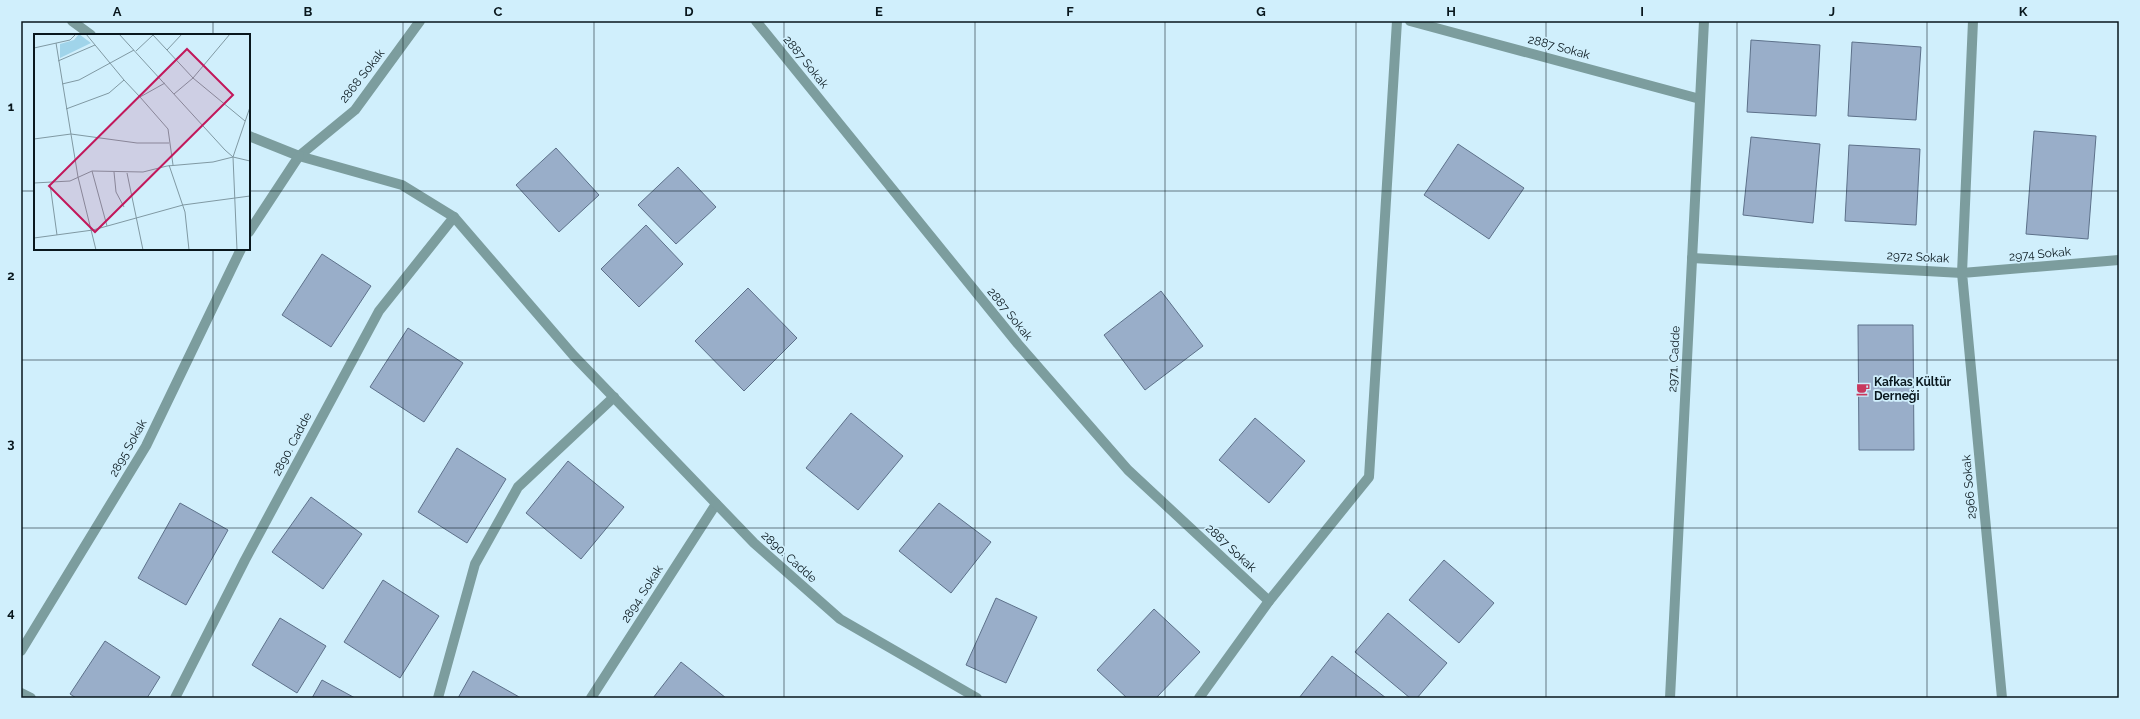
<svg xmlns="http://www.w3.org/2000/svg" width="2140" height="719" font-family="Raleway,sans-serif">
<rect width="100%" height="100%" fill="#d0effc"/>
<!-- building -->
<g fill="#99aec9" stroke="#5d718a">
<path d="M1751,40l69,5 -4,71 -69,-4z"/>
<path d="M1852,42l69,5 -5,73 -68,-4z"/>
<path d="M2034,131l62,5 -8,103 -62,-5z"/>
<path d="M1751,137l69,7 -7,79 -70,-8z"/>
<path d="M1458,144l66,44 -35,51 -65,-44z"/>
<path d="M1849,145l71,4 -4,76 -71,-4z"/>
<path d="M556,148l43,47 -40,37 -43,-47z"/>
<path d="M678,167l38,40 -40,37 -38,-39z"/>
<path d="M646,225l37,39 -44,43 -38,-38z"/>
<path d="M322,254l49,32 -40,61 -49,-32z"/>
<path d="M748,288l49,50 -53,53 -49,-50z"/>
<path d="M1161,291l42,55 -58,44 -41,-55z"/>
<path d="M1858,325h55l1,125h-55z"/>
<path d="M408,328l55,35 -39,59 -54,-35z"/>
<path d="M851,413l52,43 -45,54 -52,-42z"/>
<path d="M1255,418l50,43 -36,42 -50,-43z"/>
<path d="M457,448l49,31 -39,64 -49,-31z"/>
<path d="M568,461l56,46 -43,52 -55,-46z"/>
<path d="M311,497l51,37 -39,55 -51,-37z"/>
<path d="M180,503l48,27 -42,75 -48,-27z"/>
<path d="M939,503l52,39 -40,51 -52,-42z"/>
<path d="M1444,560l50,43 -35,40 -50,-43z"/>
<path d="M383,580l56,36 -39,62 -56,-36z"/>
<path d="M996,598l41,19 -31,66 -40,-18z"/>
<path d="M1154,609l46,43 -44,46h-29l-30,-28z"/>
<path d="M1388,613l59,50 -30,35h-7l-55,-46z"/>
<path d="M280,618l46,28 -29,47 -45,-28z"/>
<path d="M105,641l55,36 -13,21h-71l-6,-4z"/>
<path d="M1332,656l54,42h-87z"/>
<path d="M681,662l45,36h-73z"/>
<path d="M473,671l48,27h-63z"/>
<path d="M322,680l33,18h-43z"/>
</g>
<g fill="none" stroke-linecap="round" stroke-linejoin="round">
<!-- minor -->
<g stroke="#7c9d9e" stroke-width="10">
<path d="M756,21l262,323 110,126 141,131"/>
<path d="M1410,21l290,78"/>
<path d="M299,156l56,-46 65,-89"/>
<path d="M1692,258l270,15 11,-252"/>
<path d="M21,693l10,5"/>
<path d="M175,698l70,-138 134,-249 75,-94"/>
<path d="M438,698l37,-134 43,-77 96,-90"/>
<path d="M591,698l125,-194"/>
<path d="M1199,698l70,-97 100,-124 28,-456"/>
<path d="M2002,698l-40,-425 157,-13"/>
</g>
<!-- tertiary -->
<g stroke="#7c9d9e" stroke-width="10">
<path d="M72,21l19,14"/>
<path d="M249,136l50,20 103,29 52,32 119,138 181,188 86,76 137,79"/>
<path d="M249,232l50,-76"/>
<path d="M21,651l125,-205 95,-197"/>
<path d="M1670,698l34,-677"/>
</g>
</g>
<!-- grid -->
<path fill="none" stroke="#09171d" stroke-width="1" stroke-opacity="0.55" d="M213,21v14M403,21v677M594,21v677M784,21v677M975,21v677M1165,21v677M1356,21v677M1546,21v677M1737,21v677M1927,21v677M21,191h14M249,191h1870M213,249v449M21,360h2098M21,528h2098"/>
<!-- icons -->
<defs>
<g id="cafe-bare" transform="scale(1.08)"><path d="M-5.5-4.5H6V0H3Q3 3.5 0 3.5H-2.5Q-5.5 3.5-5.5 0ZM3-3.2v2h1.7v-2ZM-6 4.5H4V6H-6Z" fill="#c8385d" stroke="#d0effc" stroke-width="2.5" paint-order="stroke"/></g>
</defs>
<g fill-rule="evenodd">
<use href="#cafe-bare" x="1863" y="389"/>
</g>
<g text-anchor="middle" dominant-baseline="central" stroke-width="3.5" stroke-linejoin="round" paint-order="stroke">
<!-- street labels -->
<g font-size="12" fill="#09171d" stroke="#d0effc">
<text transform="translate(1559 47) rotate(15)">2887 Sokak</text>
<text transform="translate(806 62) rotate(51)">2887 Sokak</text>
<text transform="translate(362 76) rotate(-52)">2868 Sokak</text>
<text transform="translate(2040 254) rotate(-5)">2974 Sokak</text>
<text transform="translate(1918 257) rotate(3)">2972 Sokak</text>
<text transform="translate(1010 314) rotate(51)">2887 Sokak</text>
<text transform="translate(1674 359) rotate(-87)">2971. Cadde</text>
<text transform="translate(292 444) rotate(-62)">2890. Cadde</text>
<text transform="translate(128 448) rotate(-61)">2895 Sokak</text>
<text transform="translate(1969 487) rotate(-95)">2966 Sokak</text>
<text transform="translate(1231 548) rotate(43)">2887 Sokak</text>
<text transform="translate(789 557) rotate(42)">2890. Cadde</text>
<text transform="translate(642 594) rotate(-57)">2894. Sokak</text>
</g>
<!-- poi labels -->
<g font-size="12" font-weight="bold" fill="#09171d" stroke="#d0effc" text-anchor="start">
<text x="1874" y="382">Kafkas Kültür<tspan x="1874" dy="14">Derneği</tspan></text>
</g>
</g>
<!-- overview -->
<g transform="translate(34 34)">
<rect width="216" height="216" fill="#d0effc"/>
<path d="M45,0l12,9 -31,15v-14l14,-4z" fill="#a0d4ea"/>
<path fill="none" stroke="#8099a3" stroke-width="1" d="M85,0l106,116 8,7 17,4M196,0l-37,44 52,43M22,9l22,134 18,73M0,14l36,-8 6,-6M133,16l15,-16M102,17l17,-16 40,43 -19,16M24,27l37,-16M90,46l16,17 25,-14M28,50l17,-4 55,-30M106,63l28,32 5,36M32,75l43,-16 15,-13 -38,-46M0,105l37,-5 66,9h32M135,131l16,47 4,38M58,137l15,55M80,138l2,20 8,15M93,139l16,77M0,149l36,-2 22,-10 51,1 24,-6 46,-4 20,-5M16,150l7,51M0,204l59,-8 90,-25 67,-9M203,216l-4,-93 17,-50"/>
<path fill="#c2185b" fill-opacity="0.15" stroke="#c2185b" stroke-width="2" d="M153,15l46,46 -138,137 -46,-46z"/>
<rect width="216" height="216" fill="none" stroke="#09171d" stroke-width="2"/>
</g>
<!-- border -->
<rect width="2140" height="719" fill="none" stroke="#d0effc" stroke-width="44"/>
<rect x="22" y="22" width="2096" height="675" fill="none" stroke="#09171d" stroke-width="1.5"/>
<g font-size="13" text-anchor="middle" font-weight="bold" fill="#09171d">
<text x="117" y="16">A</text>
<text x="308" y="16">B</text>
<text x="498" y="16">C</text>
<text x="689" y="16">D</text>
<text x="879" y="16">E</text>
<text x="1070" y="16">F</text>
<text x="1261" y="16">G</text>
<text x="1451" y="16">H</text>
<text x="1642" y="16">I</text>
<text x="1832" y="16">J</text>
<text x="2023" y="16">K</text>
<text x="11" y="111">1</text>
<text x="11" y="280">2</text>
<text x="11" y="448">3</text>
<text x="11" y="617">4</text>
</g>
</svg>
